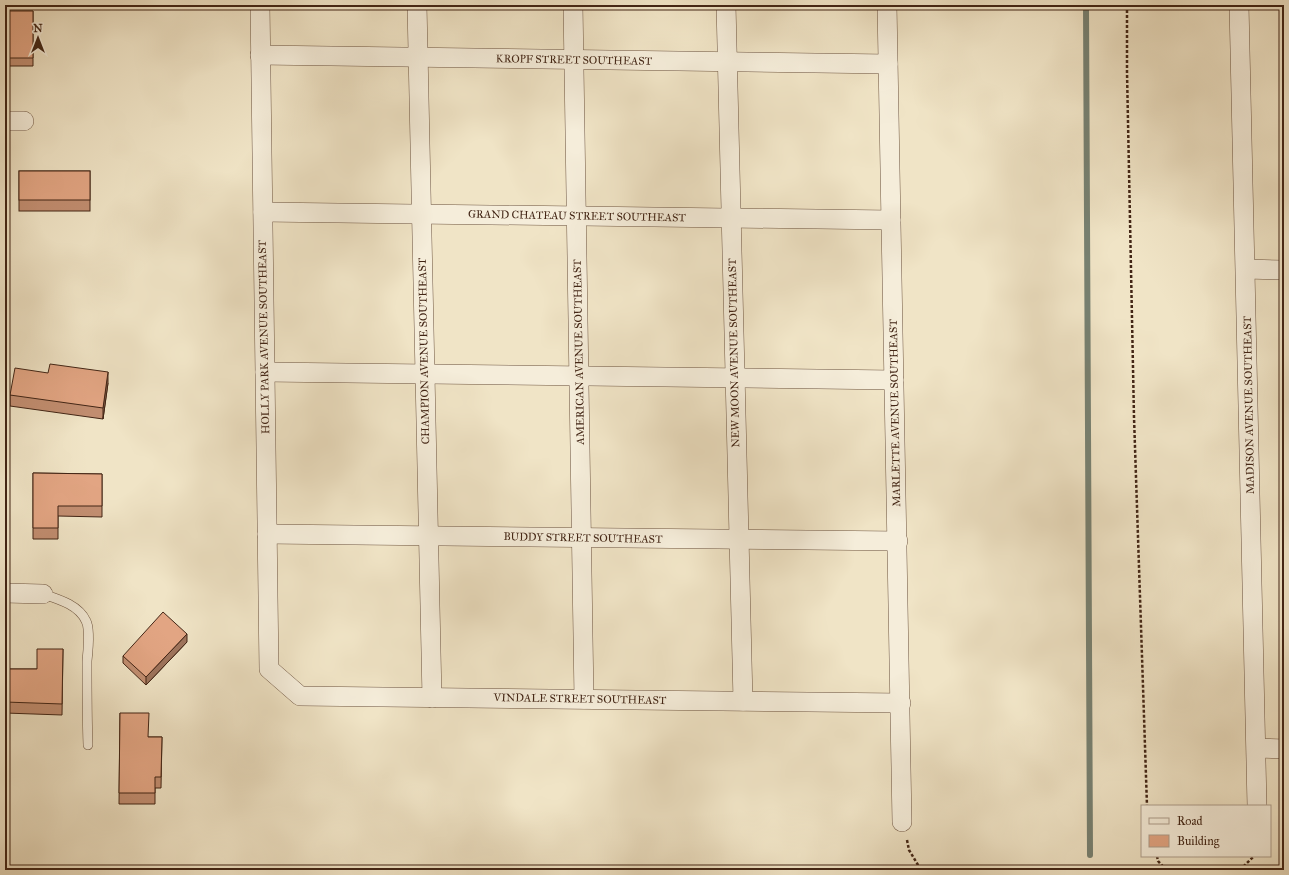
<svg xmlns="http://www.w3.org/2000/svg" width="1289" height="875" font-family="'IM FELL Great Primer',serif">
<rect width="100%" height="100%" fill="#f0e4c6"/>
<filter id="stains"><feTurbulence type="fractalNoise" baseFrequency=".005" numOctaves="4"/><feColorMatrix values="0 0 0 0 .2 0 0 0 0 .09 0 0 0 0 .02 0 0 0 .5 -.17"/></filter>
<radialGradient id="worn" r=".72"><stop offset=".6" stop-color="#630" stop-opacity="0"/><stop offset="1" stop-color="#630" stop-opacity=".3"/></radialGradient>
<g fill="none" stroke-linecap="round" stroke-linejoin="round">
<!-- stream -->
<path stroke="#778172" stroke-width="6" d="M1086,5l4,850"/>
<!-- lane casing -->
<g stroke="#6e5541" stroke-width="10">
<path id="lane" d="M43,594c15,5 36,11 43,27 4,7 2,31 1,40 0,28 0,56 1,84"/>
</g>
<!-- street casing -->
<g stroke="#6e5541" stroke-width="20">
<g id="street">
<path d="M260,5l9,664 31,27 601,7"/>
<path d="M417,5l15,693"/>
<path d="M573,5l11,694"/>
<path d="M726,5l17,696"/>
<path d="M887,5l15,817"/>
<path d="M1239,5l18,801"/>
<path d="M260,55l628,9"/>
<path d="M5,121h19"/>
<path d="M263,212l628,8"/>
<path d="M1246,269l38,1"/>
<path d="M265,372l629,8"/>
<path d="M267,534l631,7"/>
<path d="M5,593l38,1"/>
<path d="M1257,748l27,1"/>
</g>
</g>
<!-- path -->
<g stroke="#422515" stroke-width="2.5" stroke-dasharray="3 2" stroke-linecap="butt">
<path d="M1127,5v67l7,345 13,389"/>
<path d="M907,840l2,10 12,20"/>
<path d="M1157,856l1,5 8,9"/>
<path d="M1240,870l14,-14"/>
</g>
<!-- lane -->
<use href="#lane" stroke="#f5edda" stroke-width="9"/>
<!-- street -->
<use href="#street" stroke="#f5edda" stroke-width="19"/>
</g>
<!-- wall -->
<g fill="#c28e71" stroke="#422515">
<path d="M5,11h28v55h-27v-14h-1z"/>
<rect x="19" y="171" width="71" height="40"/>
<path d="M108,383l-5,36 -93,-13v-11z"/>
<path d="M33,473l69,1v43l-44,-1v23h-25z"/>
<path d="M187,642l-41,43 -23,-22v-7z"/>
<path d="M63,649l-1,66 -57,-2v-44h32z"/>
<path d="M120,713l28,24h14l-1,51h-6v16h-36z"/>
</g>
<!-- shaded-wall -->
<g fill="#9e745c" stroke="#422515">
<path d="M108,372v11l-5,36v-11z"/>
<path d="M187,634v8l-41,43v-8z"/>
</g>
<!-- building -->
<g fill="#e2a583" stroke="#422515">
<path d="M5,11h28v47h-27v-13h-1z"/>
<rect x="19" y="171" width="71" height="29"/>
<path d="M50,364l58,8 -5,36 -93,-13 5,-27 33,5z"/>
<path d="M33,473l69,1v32h-44v22h-25z"/>
<path d="M163,612l24,22 -41,43 -23,-21z"/>
<path d="M37,649h26l-1,55 -57,-2v-33h32z"/>
<path d="M120,713h29l-1,24h14l-1,40h-6v16h-36z"/>
</g>
<g text-anchor="middle" dominant-baseline="central" stroke-width="3.5" stroke-linejoin="round" paint-order="stroke">
<!-- street labels -->
<g font-size="11" fill="#422515" stroke="#f5edda">
<text transform="translate(574 60) rotate(1)">KROPF STREET SOUTHEAST</text>
<text transform="translate(577 216) rotate(1)">GRAND CHATEAU STREET SOUTHEAST</text>
<text transform="translate(264 337) rotate(-91)">HOLLY PARK AVENUE SOUTHEAST</text>
<text transform="translate(424 351) rotate(-91)">CHAMPION AVENUE SOUTHEAST</text>
<text transform="translate(579 352) rotate(-91)">AMERICAN AVENUE SOUTHEAST</text>
<text transform="translate(734 353) rotate(-91)">NEW MOON AVENUE SOUTHEAST</text>
<text transform="translate(1249 405) rotate(-91)">MADISON AVENUE SOUTHEAST</text>
<text transform="translate(895 413) rotate(-91)">MARLETTE AVENUE SOUTHEAST</text>
<text transform="translate(583 538) rotate(1)">BUDDY STREET SOUTHEAST</text>
<text transform="translate(580 699) rotate(1)">VINDALE STREET SOUTHEAST</text>
</g>
</g>
<!-- margin -->
<rect width="1289" height="875" fill="none" stroke="#f0e4c6" stroke-width="20"/>
<rect x="6" y="6" width="1277" height="863" fill="none" stroke="#422515" stroke-width="2"/>
<rect x="10" y="10" width="1269" height="855" fill="none" stroke="#422515"/>
<!-- legend -->
<rect x="1141" y="805" width="130" height="52" fill="#f5edda" stroke="#ad9d8b"/>
<rect x="1149" y="818" width="20" height="6" fill="#f5edda" stroke="#ad9d8b"/>
<text x="1177" y="825" font-size="12" fill="#422515">Road</text>
<rect x="1149" y="835" width="20" height="12" fill="#e2a583" stroke="#ad9d8b"/>
<text x="1177" y="845" font-size="12" fill="#422515">Building</text>
<!-- north arrow -->
<g transform="translate(38 38)" stroke="#f5edda" stroke-width="3" paint-order="stroke">
<path d="M0-3L7 15L0 10L-7 15Z" fill="#422515"/>
<text y="-6" font-size="11" font-weight="bold" text-anchor="middle" fill="#422515">N</text>
</g>
<rect width="100%" height="100%" filter="url(#stains)"/>
<rect width="100%" height="100%" fill="url(#worn)"/>
</svg>
